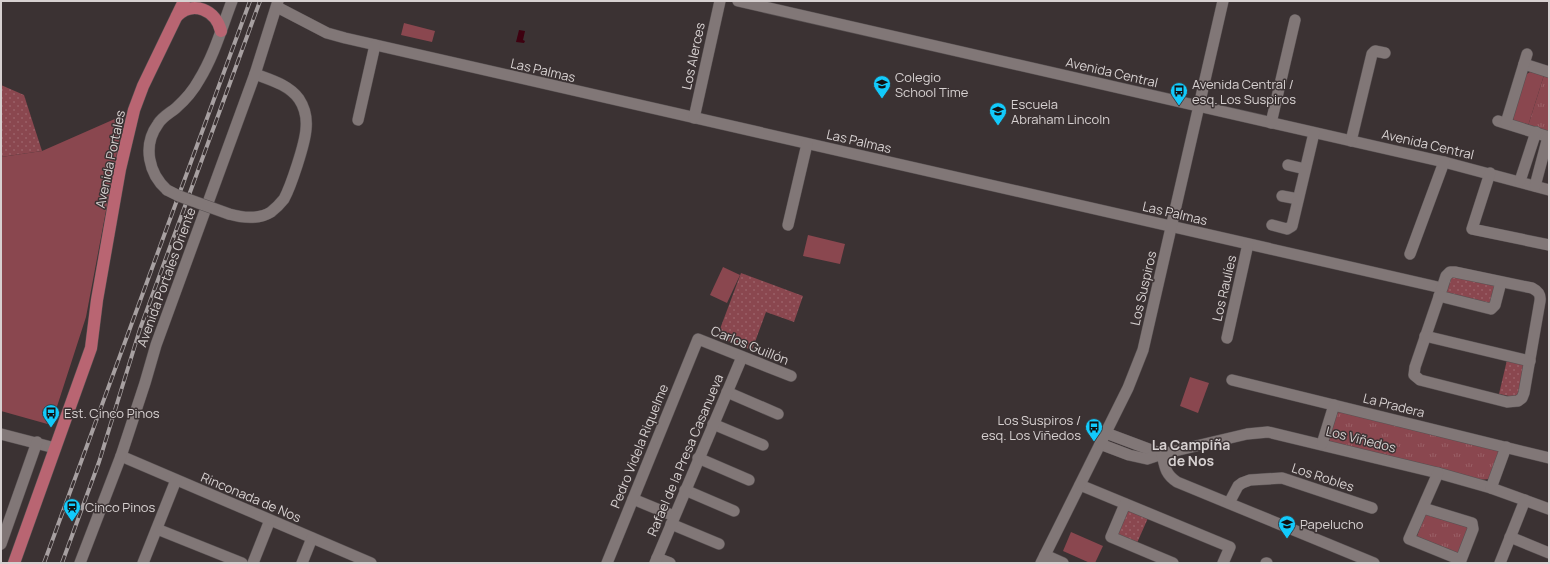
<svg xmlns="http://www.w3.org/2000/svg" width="1550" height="564" font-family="Manrope,sans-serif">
<defs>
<pattern id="grass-dots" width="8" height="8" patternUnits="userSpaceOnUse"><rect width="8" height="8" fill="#8a474f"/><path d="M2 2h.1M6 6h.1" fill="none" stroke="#9a6067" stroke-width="1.8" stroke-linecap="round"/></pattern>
<pattern id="park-tufts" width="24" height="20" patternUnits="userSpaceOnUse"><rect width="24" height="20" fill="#8a474f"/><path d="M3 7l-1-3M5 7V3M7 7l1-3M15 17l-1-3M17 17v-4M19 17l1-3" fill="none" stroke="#9a6067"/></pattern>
</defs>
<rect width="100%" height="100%" fill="#3b3233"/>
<!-- grass -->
<g fill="url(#grass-dots)">
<path d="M1,85l23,10 18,56 -41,6z"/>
<path d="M741,273l62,23 -9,26 -28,-10 -14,38 -35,-13z"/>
<path d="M1453,276l40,8 2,5 -4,17 -47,-12 4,-14z"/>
<path d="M1507,360l18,3 -6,30 -5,4 -15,-3z"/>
<path d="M1128,510l20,8 -11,25 -20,-8z"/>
</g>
<!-- park -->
<g fill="url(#park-tufts)">
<path d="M1544,75l5,2v55l-21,-6z"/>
<path d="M1341,409l156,40 2,5 -10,25 -9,1 -148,-37 -3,-3v-3l7,-22z"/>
<path d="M1426,511l43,15 -11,28 -42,-15z"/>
</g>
<!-- pitch -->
<g fill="#8a474f">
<path d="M404,23l31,8 -3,11 -31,-7z"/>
<path d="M1530,72l14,3 -16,51 -14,-5 -1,-2 12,-44z"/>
<path d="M117,118l4,13 -35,186 -35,108 -50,-14v-254l41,-6z"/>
<path d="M808,235l37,9 -5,20 -37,-8z"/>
<path d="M723,267l17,8 -13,28 -17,-8z"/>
<path d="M1190,377l19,6 -11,30 -18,-7z"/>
<path d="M1071,532l32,14 -8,17h-5l-27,-12z"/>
</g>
<!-- water -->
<path fill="#3e0110" d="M519,30l6,1 -2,9 2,1 -1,2 -8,-1z"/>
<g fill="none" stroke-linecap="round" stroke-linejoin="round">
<!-- minor casing -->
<g stroke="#585152" stroke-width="12">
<g id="minor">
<path d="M738,1l706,161 105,28"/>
<path d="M277,7l50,26 18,5 1097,250"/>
<path d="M1524,64l25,8"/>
<path d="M694,118l26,-117"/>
<path d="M358,120l17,-75"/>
<path d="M1498,121l51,16"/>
<path d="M1271,123l24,-103"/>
<path d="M1506,123l21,-69"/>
<path d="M1351,141l21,-87 3,-3 10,2"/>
<path d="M1288,165l17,4"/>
<path d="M1490,173l-18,56 77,16"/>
<path d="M1520,181l16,-49"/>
<path d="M1535,186l13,-49"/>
<path d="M167,190c-18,-16 -25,-44 -9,-66 4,-7 12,-11 18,-16 9,-8 17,-17 23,-28 15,-24 23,-53 33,-79"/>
<path d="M1282,196l16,3"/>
<path d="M229,214c14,4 29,6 42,-2 5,-4 9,-8 13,-13 7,-13 21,-55 22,-70 1,-10 -1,-21 -7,-30 -10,-14 -28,-19 -44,-25"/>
<path d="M788,225l19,-81"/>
<path d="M1272,225l15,4 5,-3 22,-93"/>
<path d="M1410,254l34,-92"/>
<path d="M1450,272h5l77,16c6,3 9,6 8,13l-16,92 -2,5 -4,3 -11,1 -87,-22 -6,-5 1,-8 27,-79 4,-12z"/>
<path d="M1439,296l52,13 4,-4 6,-23"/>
<path d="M1425,336l105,25"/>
<path d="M1227,338l21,-94"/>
<path d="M1232,380l317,78"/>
<path d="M727,392l51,22"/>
<path d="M713,424l50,21"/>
<path d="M1106,433l56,21"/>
<path d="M1,434l54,14"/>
<path d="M1100,444l29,11 18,4 15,-5 85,-20 21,-2 170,41 53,15 58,21"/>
<path d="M1322,444l12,-39"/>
<path d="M1162,454c3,13 3,20 15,28l197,81"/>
<path d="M121,456l250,107"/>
<path d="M698,458l51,22"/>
<path d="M1080,485l150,62 -7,16"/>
<path d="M1491,488l15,-41"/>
<path d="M685,490l49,21"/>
<path d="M633,499l41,17"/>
<path d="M1229,503l9,-17 4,-3 8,-3 32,-2 90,30"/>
<path d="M1125,504l-14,33 62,26"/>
<path d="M1423,508l49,15 1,6 -12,31 -52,-21 29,-66"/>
<path d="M671,524l48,20"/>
<path d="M157,529l85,34"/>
<path d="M1510,537l39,16"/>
<path d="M1,544l36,-102"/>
<path d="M1045,555l18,8"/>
<path d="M657,558l13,5"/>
<path d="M80,563l41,-107 24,-73 11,-38 99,-271 23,-73"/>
<path d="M143,563l33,-83"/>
<path d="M253,563l17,-43"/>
<path d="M302,563l10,-25"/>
<path d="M607,563l91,-224 93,37"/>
<path d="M655,563l87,-206"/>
<path d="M1041,563l87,-175 15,-38 80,-349"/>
<path d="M1266,563h1"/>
<path d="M1500,563l25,-63"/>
</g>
</g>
<!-- major casing -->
<g stroke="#585152" stroke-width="13">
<g id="major">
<path d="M177,16c16,-16 39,-6 44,15"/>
<path d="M14,563l77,-215 6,-48 23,-131 14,-59 9,-24 41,-85"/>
</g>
</g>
<!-- minor -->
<use href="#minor" stroke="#817777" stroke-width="11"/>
<!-- major -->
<use href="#major" stroke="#b96572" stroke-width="12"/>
<!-- rail casing -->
<g stroke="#a7a0a1" stroke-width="4">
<g id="rail">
<path d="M44,563l206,-562"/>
<path d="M62,563l37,-101 41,-133 120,-328"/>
</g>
</g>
<!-- rail -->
<use href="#rail" stroke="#3b3233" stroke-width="2.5" stroke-dasharray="8" stroke-linecap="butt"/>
<!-- minor-bridge casing -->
<g stroke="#585152" stroke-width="12" stroke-linecap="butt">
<path id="minor-bridge" d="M167,190l12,6 50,18"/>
</g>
<!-- minor-bridge -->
<use href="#minor-bridge" stroke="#817777" stroke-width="11"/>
</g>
<!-- icons -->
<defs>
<g id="school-pin" transform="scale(0.9)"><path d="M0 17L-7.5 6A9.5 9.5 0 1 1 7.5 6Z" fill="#12cafb" stroke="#3b3233"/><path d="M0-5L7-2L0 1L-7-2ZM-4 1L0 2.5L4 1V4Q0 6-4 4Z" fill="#111"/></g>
<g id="bus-pin" transform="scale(0.9)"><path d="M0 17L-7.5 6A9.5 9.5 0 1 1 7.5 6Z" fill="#12cafb" stroke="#3b3233"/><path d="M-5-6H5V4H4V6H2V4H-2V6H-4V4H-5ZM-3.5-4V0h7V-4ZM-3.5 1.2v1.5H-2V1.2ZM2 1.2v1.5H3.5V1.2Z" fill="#111"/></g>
<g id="station-pin" transform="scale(0.9)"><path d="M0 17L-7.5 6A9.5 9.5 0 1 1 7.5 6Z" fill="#12cafb" stroke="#3b3233"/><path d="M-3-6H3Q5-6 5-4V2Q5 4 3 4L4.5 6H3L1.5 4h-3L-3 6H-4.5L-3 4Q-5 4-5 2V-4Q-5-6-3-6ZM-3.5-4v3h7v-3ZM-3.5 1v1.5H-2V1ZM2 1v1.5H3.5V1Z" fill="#111"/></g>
</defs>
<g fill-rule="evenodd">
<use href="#school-pin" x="882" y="84"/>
<use href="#bus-pin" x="1179" y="91"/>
<use href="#school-pin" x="998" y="111"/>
<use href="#bus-pin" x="51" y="413"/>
<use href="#bus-pin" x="1094" y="427"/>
<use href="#station-pin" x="72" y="507"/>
<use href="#school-pin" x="1287" y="524"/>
</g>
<g text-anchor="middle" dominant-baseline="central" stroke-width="3" stroke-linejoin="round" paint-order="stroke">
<!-- street labels -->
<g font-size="13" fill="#d7d1d1" stroke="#3b3233">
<text transform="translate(693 56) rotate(-78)">Los Alerces</text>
<text transform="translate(543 70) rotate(13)">Las Palmas</text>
<text transform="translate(1112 72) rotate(13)">Avenida Central</text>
<text transform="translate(859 141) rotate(13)">Las Palmas</text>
<text transform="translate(1428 144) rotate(13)">Avenida Central</text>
<text transform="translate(110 159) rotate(-78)">Avenida Portales</text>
<text transform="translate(1175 213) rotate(13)">Las Palmas</text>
<text transform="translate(166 277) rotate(-70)">Avenida Portales Oriente</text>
<text transform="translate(1143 288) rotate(-77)">Los Suspiros</text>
<text transform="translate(1224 288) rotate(-77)">Los Raulíes</text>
<text transform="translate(750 345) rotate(22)">Carlos Guillón</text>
<text transform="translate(1394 405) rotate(14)">La Pradera</text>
<text transform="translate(1361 439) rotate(14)">Los Viñedos</text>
<text transform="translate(639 446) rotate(-68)">Pedro Videla Riquelme</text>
<text transform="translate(685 455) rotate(-67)">Rafael de la Presa Casanueva</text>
<text transform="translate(1323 477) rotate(18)">Los Robles</text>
<text transform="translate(251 497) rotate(23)">Rinconada de Nos</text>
</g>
<!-- poi labels -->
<g font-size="13" fill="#d7d1d1" stroke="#3b3233" text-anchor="start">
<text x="895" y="77">Colegio<tspan x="895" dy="15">School Time</tspan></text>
<text x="1192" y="84">Avenida Central /<tspan x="1192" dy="15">esq. Los Suspiros</tspan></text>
<text x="1011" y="104">Escuela<tspan x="1011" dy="15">Abraham Lincoln</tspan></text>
<text x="64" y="413">Est. Cinco Pinos</text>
<text x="1081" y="420" text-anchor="end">Los Suspiros /<tspan x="1081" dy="15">esq. Los Viñedos</tspan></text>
<text x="85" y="507">Cinco Pinos</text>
<text x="1300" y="524">Papelucho</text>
</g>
<!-- neighbourhood labels -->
<g font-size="14" font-weight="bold" fill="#d7d1d1" stroke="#3b3233">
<text x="1191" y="444">La Campiña<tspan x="1191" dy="16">de Nos</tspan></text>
</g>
</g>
<!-- border -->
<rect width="1550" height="564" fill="none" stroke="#d7d1d1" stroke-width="4"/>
</svg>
